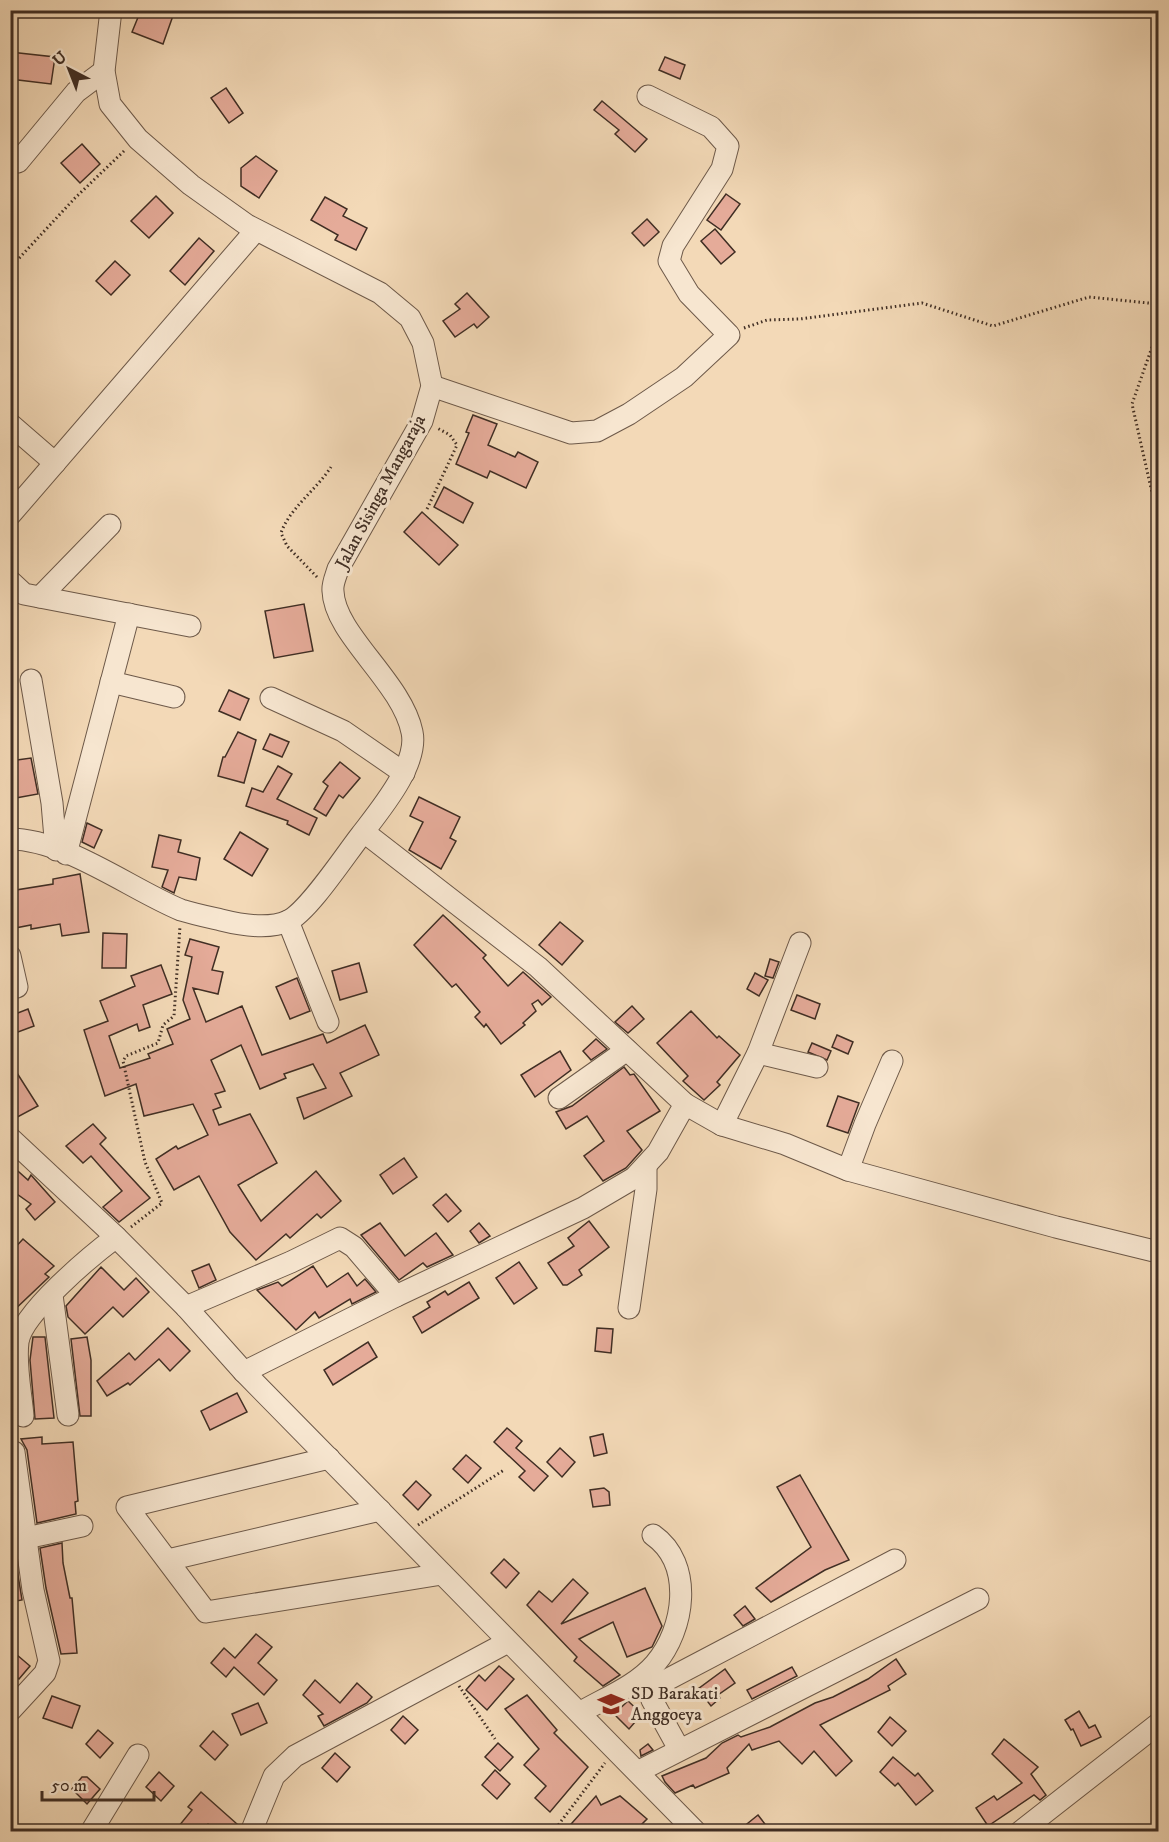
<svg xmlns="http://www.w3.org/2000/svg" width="1169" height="1842" font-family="'IM FELL DW Pica',serif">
<rect width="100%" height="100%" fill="#f3d9b7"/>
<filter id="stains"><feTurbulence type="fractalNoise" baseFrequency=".00333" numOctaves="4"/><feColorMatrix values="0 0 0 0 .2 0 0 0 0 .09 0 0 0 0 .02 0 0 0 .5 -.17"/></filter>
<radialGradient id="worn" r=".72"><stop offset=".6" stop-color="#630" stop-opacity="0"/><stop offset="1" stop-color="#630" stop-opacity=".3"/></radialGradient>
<!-- building -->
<g fill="#e5ab99" stroke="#402e24" stroke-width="1.5">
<path d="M141,10h34l-12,34 -31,-12z"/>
<path d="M10,52l45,5 -4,27 -41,-5z"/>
<path d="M665,57l20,8 -5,14 -21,-9z"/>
<path d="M226,88l17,25 -14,10 -18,-25z"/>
<path d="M602,101l45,38 -12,13 -20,-18 4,-4 -25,-20z"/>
<path d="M82,144l18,20 -20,19 -19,-20z"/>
<path d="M256,156l21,15 -18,27 -18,-12v-18z"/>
<path d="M726,194l14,10 -19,26 -14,-10z"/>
<path d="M156,196l17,17 -24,25 -18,-17z"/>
<path d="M325,197l22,12 -4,7 24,12 -11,22 -21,-10 3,-5 -27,-15z"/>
<path d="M647,219l12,13 -15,14 -12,-13z"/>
<path d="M715,229l20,23 -14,12 -20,-23z"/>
<path d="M199,238l15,13 -29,34 -15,-14z"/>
<path d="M115,261l15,14 -19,20 -15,-14z"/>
<path d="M467,293l22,24 -12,11 -3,-4 -19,13 -12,-16 17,-12 -5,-5z"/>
<path d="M473,415l24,9 -9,21 27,12 3,-5 20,10 -12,26 -36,-17 -3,7 -31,-14 13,-31 -3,-1z"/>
<path d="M444,487l29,16 -10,20 -29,-16z"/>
<path d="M422,512l36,33 -19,20 -35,-33z"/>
<path d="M304,604l9,47 -39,7 -9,-47z"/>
<path d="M229,690l20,9 -9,21 -21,-9z"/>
<path d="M238,732l18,8 -12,43 -26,-7 5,-19h2z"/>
<path d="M270,734l19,8 -7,15 -19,-8z"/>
<path d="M31,758l7,36 -28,5v-38z"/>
<path d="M340,762l20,16 -17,20 -4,-3 -13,21 -12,-7 14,-23 -5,-4z"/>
<path d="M278,766l14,8 -15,25 40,19 -8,17 -22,-11 1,-3 -42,-15 6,-18 11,4z"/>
<path d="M419,797l41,20 -10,21 6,3 -15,28 -32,-19 14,-28 -13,-6z"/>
<path d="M87,823l15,7 -8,18 -12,-6z"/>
<path d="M240,832l28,17 -16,27 -28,-17z"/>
<path d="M159,835l22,5 -3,12 22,6 -4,22 -17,-3 -5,16 -12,-6 6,-17 -16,-3z"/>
<path d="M80,874l9,58 -27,4 -2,-12 -29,5v-4l-21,4v-38l43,-7v-5z"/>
<path d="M443,915l43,40 -3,3 25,28 15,-14 28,25 -9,8 -4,-5 -6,4 4,7 -13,12 2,2 -24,19 -15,-20 -2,3 -9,-10 5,-5 -24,-28 -4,3 -38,-42z"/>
<path d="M560,922l23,19 -21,24 -23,-20z"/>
<path d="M103,933l24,1 -1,34h-24z"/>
<path d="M190,939l29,8 -7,23 11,2 -5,22 -25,-6 13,34 36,-16 20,49 61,-21 4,9 38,-18 14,30 -39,18 12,23 -48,23 -7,-21 29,-10 -13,-24 -29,10 2,4 -26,11 -19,-44 -30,15 14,31 -10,3 6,13 -8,3 6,15 31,-11 27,49 -39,22 23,36 55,-50 25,30 -20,17 -4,-4 -27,24 -4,-4 -30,26 -26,-28 -31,-56 -25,14 -18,-31 20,-13 2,3 30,-14 -15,-31 -49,12 -8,-32 -31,12 -21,-66 24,-9 -8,-20 35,-15 -4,-10 30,-11 11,29 -29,11 7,22 -11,4 -2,-7 -28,12 11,32 30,-10 -2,-4 25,-10 -6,-15 23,-10 -7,-19 9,-43 -7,-2z"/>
<path d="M770,959l9,3 -6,16 -8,-2z"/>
<path d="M359,963l8,29 -27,8 -8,-29z"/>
<path d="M755,973l13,7 -9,16 -12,-7z"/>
<path d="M297,978l13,33 -20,8 -14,-32z"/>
<path d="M797,995l23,9 -5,15 -24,-9z"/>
<path d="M632,1006l12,13 -16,14 -13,-11z"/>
<path d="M28,1009l6,17 -24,9v-19z"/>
<path d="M691,1011l26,27 2,-2 21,19 -23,27 3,3 -16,15 -21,-19 5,-5 -31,-33z"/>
<path d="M837,1035l16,7 -5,12 -16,-7z"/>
<path d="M596,1039l11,10 -16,11 -8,-9z"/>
<path d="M812,1043l19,8 -4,9 -19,-8z"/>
<path d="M560,1051l11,19 -36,27 -14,-22z"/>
<path d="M10,1062l28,44 -28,15z"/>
<path d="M624,1067l6,8 4,-1 26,37 -33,20 15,19 -16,18 -23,13 -19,-25 20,-15 -17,-25 -21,13 -10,-17 16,-6z"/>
<path d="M838,1096l21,7 -11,30 -21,-7z"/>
<path d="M93,1124l13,14 -6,6 50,54 -31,24 -16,-15 19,-16 -31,-35 -8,7 -17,-17z"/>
<path d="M404,1158l13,19 -24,17 -13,-19z"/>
<path d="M10,1164l18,16 3,-5 24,27 -20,18 -9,-11 5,-5 -21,-15z"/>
<path d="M446,1194l15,17 -13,11 -15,-17z"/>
<path d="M589,1221l20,26 -30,23 3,5 -15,10h-4l-15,-22 26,-17 -6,-8z"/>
<path d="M380,1223l25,33 31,-23 17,22 -26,12 -4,-4 -24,17 -38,-45z"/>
<path d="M479,1223l11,13 -11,7 -9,-12z"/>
<path d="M23,1239l31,27 -9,8 4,3 -39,37v-61z"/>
<path d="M519,1262l18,26 -23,16 -18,-26z"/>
<path d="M209,1264l7,16 -17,8 -7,-17z"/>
<path d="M313,1266l14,21 21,-14 9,13 8,-7 11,13 -24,12 -2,-5 -31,19 -4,-6 -19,18 -39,-40 21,-8 4,4z"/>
<path d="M101,1267l23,23 12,-12 13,14 -26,25 -10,-10 -28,27 -17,-17 -2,-11z"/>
<path d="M469,1282l10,16 -57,35 -9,-16 17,-10 -3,-5 18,-11 3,4z"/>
<path d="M168,1328l22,23 -20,20 -11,-12 -29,26 -2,-2 -21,13 -10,-15 32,-28 6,7z"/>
<path d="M597,1328l16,1 -2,24 -16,-2z"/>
<path d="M33,1337h12l9,81 -19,1 -5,-59z"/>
<path d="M87,1337l4,23v56h-11l-9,-77z"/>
<path d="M368,1342l9,15 -44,28 -9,-15z"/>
<path d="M237,1393l10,19 -37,18 -9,-19z"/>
<path d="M507,1428l15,13 -6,7 32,28 -14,15 -15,-14 6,-6 -31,-29z"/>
<path d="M603,1434l4,19 -13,3 -4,-19z"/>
<path d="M42,1437v7l31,-2 5,59 -3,1 1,12 -39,9 -10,-73 -6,-11z"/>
<path d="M560,1448l15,14 -13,15 -15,-15z"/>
<path d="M466,1455l15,13 -13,15 -15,-14z"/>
<path d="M800,1475l49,85 -24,10 -54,32 -15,-14 55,-41 -34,-60z"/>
<path d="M416,1481l15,14 -13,15 -15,-15z"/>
<path d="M604,1488l5,4 1,13 -17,2 -3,-17z"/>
<path d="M62,1543l1,20 7,35h2l5,55 -16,1 -15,-66 -6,-40z"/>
<path d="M504,1559l15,14 -13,15 -15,-15z"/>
<path d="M17,1569l5,31 -12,2v-32z"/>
<path d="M573,1579l15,14 -27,31 84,-36 17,38 -10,21 -25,10 -14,-35 -34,17 41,36 -17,11 -29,-25 3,-4 -50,-52 12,-14 13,11z"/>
<path d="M745,1606l10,13 -12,7 -9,-11z"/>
<path d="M256,1634l16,13 -14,16 19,17 -13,15 -30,-28 -8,10 -15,-14 13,-15 11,10z"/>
<path d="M10,1649l20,17 -11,13 -9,-7z"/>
<path d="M896,1659l10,15 -18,12 2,4 -70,35 32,36 -16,15 -22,-25 -12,13 -23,-23 -27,9 -3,-6 -22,24 2,5 -34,15 -2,-3 -18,8 -10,-11 -3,-6 44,-18 16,-15 16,-8 3,2 29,-10 45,-24 18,-6 35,-18z"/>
<path d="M499,1666l15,13 -27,31 -21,-20 13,-15 6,6z"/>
<path d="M792,1667l5,9 -45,23 -5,-9z"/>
<path d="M725,1669l10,14 -17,12 2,3 -9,8 -13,-17z"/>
<path d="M315,1680l25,23 17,-20 15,14 -5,6 -43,23 -6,-10 5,-2 -20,-19z"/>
<path d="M527,1695l30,35 -3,3 34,34 -38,45 -15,-14 11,-12 -22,-21 15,-16 -34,-40z"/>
<path d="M52,1696l28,10 -8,22 -29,-10z"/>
<path d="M628,1701l14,13 -13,15 -15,-15z"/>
<path d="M258,1703l9,20 -26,12 -9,-21z"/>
<path d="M1079,1711l10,17 6,-3 6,12 -20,9 -8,-17 -2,1 -6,-10z"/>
<path d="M403,1716l15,14 -13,14 -14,-14z"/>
<path d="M890,1717l16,14 -14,15 -14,-14z"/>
<path d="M98,1730l15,13 -13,15 -14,-14z"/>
<path d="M213,1731l15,14 -13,15 -15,-14z"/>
<path d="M1004,1739l34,28 -7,7 15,21 -6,5 -6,-5 -46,31 -12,-18 18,-12 3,4 25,-17 -30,-29z"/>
<path d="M498,1743l15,14 -13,14 -15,-14z"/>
<path d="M648,1744l5,6 -12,6 -1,-6z"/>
<path d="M335,1753l15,14 -13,15 -15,-14z"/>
<path d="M893,1757l22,19 3,-3 15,18 -17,14 -18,-22 -3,3 -15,-14z"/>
<path d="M495,1770l15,14 -13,15 -15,-14z"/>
<path d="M159,1772l15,14 -13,15 -15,-14z"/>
<path d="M82,1777h5l13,12 -13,15 -15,-15z"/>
<path d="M201,1792l36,32 -7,8h-14l-8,-8 -7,8h-27l18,-22 -4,-3z"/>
<path d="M596,1796l5,9 19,-9 27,23 -5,5 8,8h-86z"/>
<path d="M758,1815l13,17h-34z"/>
</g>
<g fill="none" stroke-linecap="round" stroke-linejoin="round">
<!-- minor casing -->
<g stroke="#6d5949" stroke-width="23">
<g id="minor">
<path d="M18,162l58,-70 28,-21"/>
<path d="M432,386l139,47 26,-2 32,-17 55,-37 45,-42 -40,-41 -20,-33 4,-15 49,-77 6,-23 -17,-19 -63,-31"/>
<path d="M10,424l45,39"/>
<path d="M10,515l246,-285"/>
<path d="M10,581l14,13 166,32"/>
<path d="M40,597l70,-72"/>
<path d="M31,680l21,123 4,47"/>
<path d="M111,682l63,15"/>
<path d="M271,698l72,33 61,42"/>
<path d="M10,839c55,0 122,51 171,71 13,4 27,7 40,10 20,5 47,10 67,1 20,-9 58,-67 73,-86 19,-25 58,-71 51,-103 -10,-50 -78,-98 -79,-141 -1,-7 3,-15 5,-22l84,-148 10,-35 -9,-43 -13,-25 -30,-25 -133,-68 -56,-40 -53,-46 -28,-35 -6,-33 7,-61"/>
<path d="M66,854l63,-240"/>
<path d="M288,921l40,101"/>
<path d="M10,956l7,31"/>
<path d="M758,1053l59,14"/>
<path d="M559,1098l68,-48"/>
<path d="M685,1104l37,21 63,19 63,26 17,-46 27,-63"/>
<path d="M722,1125l36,-72 42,-110"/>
<path d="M10,1138l106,99 70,70 58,65 452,460"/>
<path d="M848,1170l208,57 102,25"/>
<path d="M52,1295l16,120"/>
<path d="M186,1307l105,-45 49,-24 14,9 42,49"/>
<path d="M629,1308l17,-119v-22"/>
<path d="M244,1372l152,-76 187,-88 51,-30 24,-26 27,-48 -147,-137 -174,-135"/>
<path d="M23,1416c-2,-24 -8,-51 -5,-74 4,-29 74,-87 98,-105"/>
<path d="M329,1458l-202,49 79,105 236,-38"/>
<path d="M26,1538l56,-12"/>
<path d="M168,1560l212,-50"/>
<path d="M10,1711l35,-38 4,-12 -16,-71 -19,-138"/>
<path d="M581,1712c24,-14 55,-26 74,-48 30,-35 39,-100 -2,-129"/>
<path d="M679,1749l-27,-49 7,-16 236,-124"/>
<path d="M639,1771l339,-172"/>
<path d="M91,1832l47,-77"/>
<path d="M251,1832l23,-56 21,-20 213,-114"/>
<path d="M1020,1832l138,-108"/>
</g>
</g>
<!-- path -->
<g stroke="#402e24" stroke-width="3" stroke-dasharray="1.5 3" stroke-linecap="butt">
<path d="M10,268l65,-70 49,-47"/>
<path d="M744,328l23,-8 33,-1 122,-16 71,23 96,-29 69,7"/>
<path d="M1158,330l-26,74 23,102 3,4"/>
<path d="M427,509l30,-64 -7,-10 -13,-7"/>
<path d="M317,577l-30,-31 -6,-13c8,-24 35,-43 50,-66"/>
<path d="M131,1227l31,-24 -17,-41 -22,-101 3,-5 32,-13 5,-18 11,-9 6,-90"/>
<path d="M418,1525l86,-55"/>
<path d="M459,1686l36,53"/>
<path d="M553,1832l52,-69"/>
</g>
<!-- minor -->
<use href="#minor" stroke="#f7e6d0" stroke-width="21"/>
</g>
<!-- icons -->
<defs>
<g id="school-bare" transform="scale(2.07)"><path d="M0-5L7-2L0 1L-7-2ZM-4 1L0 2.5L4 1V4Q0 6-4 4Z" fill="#8f2418" stroke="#f7e6d0" stroke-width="2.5" paint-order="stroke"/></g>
</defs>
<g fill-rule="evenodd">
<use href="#school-bare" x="611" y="1704"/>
</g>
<g text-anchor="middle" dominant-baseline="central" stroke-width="6" stroke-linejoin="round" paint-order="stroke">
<!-- street labels -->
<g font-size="18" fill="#402e24" stroke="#f7e6d0">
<text transform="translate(381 492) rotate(-62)">Jalan Sisinga Mangaraja</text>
</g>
<!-- poi labels -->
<g font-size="18" fill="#402e24" stroke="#f7e6d0" text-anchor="start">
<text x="631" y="1694">SD Barakati<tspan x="631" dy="21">Anggoeya</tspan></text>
</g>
</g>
<!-- margin -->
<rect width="1169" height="1842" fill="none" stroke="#f3d9b7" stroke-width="36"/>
<rect x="12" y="12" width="1145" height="1818" fill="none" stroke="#402e24" stroke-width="3"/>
<rect x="18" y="18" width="1133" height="1806" fill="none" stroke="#402e24" stroke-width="1.5"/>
<!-- north arrow -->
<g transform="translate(69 69) rotate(318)" stroke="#f7e6d0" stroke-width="4.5" paint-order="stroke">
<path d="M0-4.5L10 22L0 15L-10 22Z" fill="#402e24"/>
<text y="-9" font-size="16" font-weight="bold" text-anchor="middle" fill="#402e24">U</text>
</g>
<!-- scale -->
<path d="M42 1791v9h112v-9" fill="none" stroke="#402e24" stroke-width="3"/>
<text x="51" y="1791" font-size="18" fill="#402e24" stroke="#f7e6d0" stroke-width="4.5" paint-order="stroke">50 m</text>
<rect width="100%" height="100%" filter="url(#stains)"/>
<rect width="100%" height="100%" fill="url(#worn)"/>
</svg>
